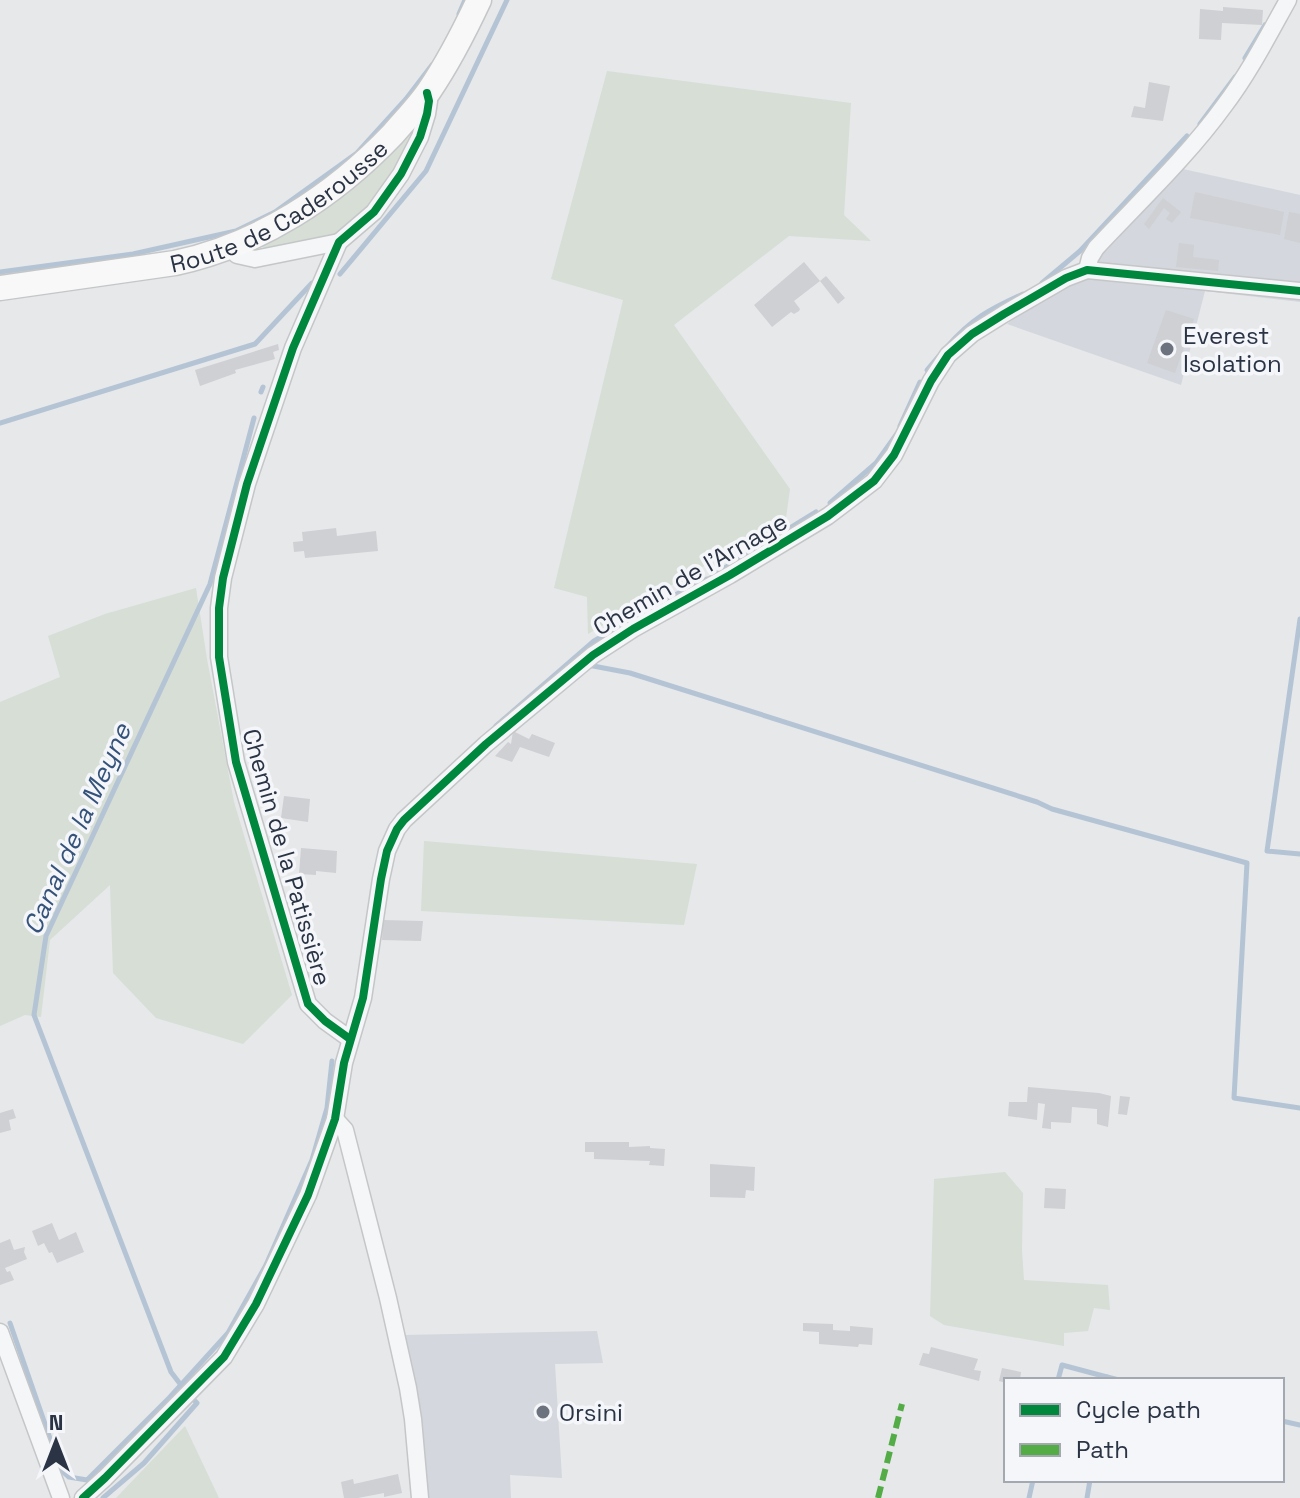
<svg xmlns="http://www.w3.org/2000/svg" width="1300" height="1498" font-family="'Space Grotesk',sans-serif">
<rect width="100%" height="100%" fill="#e6e8ea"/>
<!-- built -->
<g fill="#d4d7dd">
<path d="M1183,169l117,26v107l-95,-11 -24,94 -174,-61 93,-72 62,-69z"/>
<path d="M597,1331l6,32 -48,1 7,114 -52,-3 1,23h-85l-4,-58 -17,-105z"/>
</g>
<!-- green -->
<g fill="#d6ded6">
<path d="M607,71l244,32 -7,112 27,26 -82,-5 -115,89 116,164 -4,29 -198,116 -1,-37 -33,-9 69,-288 -72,-21z"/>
<path d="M417,124c-18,40 -48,97 -92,114 -16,7 -37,8 -55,11l-8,-2 1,-4z"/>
<path d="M196,588l11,71 27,143 58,193 -49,49 -87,-26 -43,-45 -3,-88 -60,55 -9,77 -16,-2 -25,11v-324l60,-25 -12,-41 57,-22z"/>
<path d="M424,841l273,23 -13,61 -263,-14z"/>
<path d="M1005,1172l18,21 -1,58 2,29 84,5 2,25 -16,-2 -6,23 -24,2v13l-120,-21 -14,-9 4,-137z"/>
<path d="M185,1426l34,72h-103z"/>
</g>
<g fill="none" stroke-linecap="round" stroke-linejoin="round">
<!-- stream -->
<g stroke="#b4c4d5" stroke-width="5">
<path d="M459,14l6,-14"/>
<path d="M1245,58l20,-33"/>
<path d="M1200,124l35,-47"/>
<path d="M0,272l133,-18 103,-23 39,-19 82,-59 49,-54 26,-34"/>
<path d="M340,274l86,-103 81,-171"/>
<path d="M1042,283l38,-32 107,-115"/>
<path d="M947,347c24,-28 43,-38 76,-53"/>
<path d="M927,370l11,-13"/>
<path d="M261,392l2,-5"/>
<path d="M0,423l255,-79 57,-61 5,-2"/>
<path d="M900,426l20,-44"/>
<path d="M830,503l46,-40 20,-28"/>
<path d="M715,574l101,-62"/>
<path d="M1300,619l-33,232 33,3"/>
<path d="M588,665l42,8 407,129 15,7 195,54 -13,235 66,10"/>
<path d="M496,726l98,-85 81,-46 32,-16"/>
<path d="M10,1323l51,147 8,7 18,3 83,-83 58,-64 38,-68 46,-105 15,-52 5,-47"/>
<path d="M1107,1377l12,3"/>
<path d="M1058,1380l4,-15 45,12v3"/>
<path d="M184,1389l-13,-17 -137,-357 12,-79 164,-352 44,-166"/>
<path d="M1282,1421l18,4"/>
<path d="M103,1498l41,-35 53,-60 -4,-4"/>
<path d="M1029,1498l4,-18"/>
<path d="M1087,1498l3,-18"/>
</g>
</g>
<!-- building -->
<g fill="#ced0d3">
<path d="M1223,7l40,3 -1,15 -40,-2 -1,17 -22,-1 1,-30 23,2z"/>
<path d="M1149,82l21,4 -7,35 -32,-4 3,-11 11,2z"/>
<path d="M1195,192l89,20 -4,23 -90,-17z"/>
<path d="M1163,198l18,14 -9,11 -6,-4 4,-6 -6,-5 -15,21 -5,-5z"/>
<path d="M1289,212l11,2v29l-16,-4z"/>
<path d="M1179,243l15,2 -1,12 26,3 -1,11 -42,-4z"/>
<path d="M804,262l16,19 6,-5 19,22 -7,6 -18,-23 -26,20 6,8 -1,2 -5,3 -3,-2 -19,15 -18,-22z"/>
<path d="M1166,310l28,9 -19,54 -28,-10z"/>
<path d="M278,344l1,6 -6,2 2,7 -40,11 1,3 -36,13 -5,-16z"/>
<path d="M336,528l1,8 39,-5 2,20 -73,7 -1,-7 -10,1 -1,-10 10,-1 -1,-9z"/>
<path d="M513,731l16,8 3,-5 23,9 -6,14 -29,-10 -8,15 -17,-6 13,-14 3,2z"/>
<path d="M284,796l26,3 -2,23 -27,-4z"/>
<path d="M301,848l36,3 -1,22 -20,-2v4l-17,-1z"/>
<path d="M383,920l40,1 -2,20 -39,-1z"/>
<path d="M1028,1087l71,6 12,3 -3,31 -11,-3v-15l-25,-2 -1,16 -20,-1v7l-9,-1 3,-24 -7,-1 -1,17 -29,-4 1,-14h18z"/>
<path d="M1120,1096l10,1 -3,18 -9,-1z"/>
<path d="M13,1109l3,9 -7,2 2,10 -11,3v-20z"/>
<path d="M585,1142h44v5l21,-1v2l15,1 -1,17 -15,-1 1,-4 -56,-2v-7h-9z"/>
<path d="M710,1164l45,3 -1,24 -8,-1 -1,8 -35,-1z"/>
<path d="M1045,1188l21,1 -1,20 -21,-1z"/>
<path d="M52,1223l7,17 17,-8 8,20 -27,11 -5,-11 -3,1 -5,-10 -6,3 -6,-15z"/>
<path d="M10,1239l4,11 11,-3 -1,5 3,7 -22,9 2,4 3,-1 4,9 -14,5v-42z"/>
<path d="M803,1323l30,1v6l17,1v-5l23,2 -1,17 -13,-1 -1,3 -39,-3v-12l-16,-1z"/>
<path d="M931,1347l47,12 -4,11 7,1 -2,10 -60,-16 4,-12 6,1z"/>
<path d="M1002,1368l19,4 -1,8h-14v3l-7,-2z"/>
<path d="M398,1474l4,19 -18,4v-4l-26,5h-14l-3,-16 12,-3 1,5z"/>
</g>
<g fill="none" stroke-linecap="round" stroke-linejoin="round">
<!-- street casing -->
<g stroke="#c4c6c8" stroke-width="19">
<g id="street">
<path d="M229,247l8,8 18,4 84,-17"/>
<path d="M1087,270l3,-12 6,-10c44,-47 91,-91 128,-142 25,-33 44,-70 64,-106"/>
<path d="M350,1039l-25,-18 -17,-17 -72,-242 -17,-105v-49l4,-30 24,-94 46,-136 46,-106 35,-30 27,-38 19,-37 7,-23 2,-13 -2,-8"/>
<path d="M335,1119l10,11 43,168 20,90 5,31 7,79"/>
<path d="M0,1332l61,166"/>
<path d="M83,1498l22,-20 119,-121 32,-53 52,-109 27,-76 9,-56 19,-65 18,-119 6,-28 10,-22 7,-9 82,-76 107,-89 40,-26 97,-54 98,-59 46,-35 20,-26 37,-74 17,-26 24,-21 32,-20 62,-36 21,-8 213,21"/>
</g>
</g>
<!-- secondary casing -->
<g stroke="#c4c6c8" stroke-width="27">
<g id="secondary">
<path id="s1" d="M0,288l175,-25c84,-18 159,-67 218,-129 12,-14 25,-27 36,-43 19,-28 35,-59 50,-91"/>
</g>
</g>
<!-- street -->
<use href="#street" stroke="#f5f6f7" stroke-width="16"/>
<!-- secondary -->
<use href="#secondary" stroke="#f8f8f8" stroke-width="24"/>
<!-- quiet -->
<path stroke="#54ac47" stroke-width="6" stroke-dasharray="12 6" stroke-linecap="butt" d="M878,1498l24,-94"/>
<!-- cycleway casing -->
<g stroke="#f4f6f9" stroke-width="13">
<g id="cycleway">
<path d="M350,1039l-25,-18 -17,-17 -72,-242 -17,-105v-49l4,-30 24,-94 46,-136 46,-106 35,-30 27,-38 19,-37 7,-23 2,-13 -2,-8"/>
<path d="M83,1498l22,-20 119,-121 32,-53 52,-109 27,-76 9,-56 19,-65 18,-119 6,-28 10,-22 7,-9 82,-76 107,-89 40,-26 97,-54 98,-59 46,-35 20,-26 37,-74 17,-26 24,-21 32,-20 62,-36 21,-8 213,21"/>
</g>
</g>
<!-- cycleway -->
<use href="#cycleway" stroke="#00873e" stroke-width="8"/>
</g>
<!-- markers -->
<g fill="#6c737f" stroke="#f4f6f9" stroke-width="3">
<circle cx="1167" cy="349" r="8"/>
<circle cx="543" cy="1412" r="8"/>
</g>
<g text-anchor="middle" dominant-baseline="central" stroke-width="7" stroke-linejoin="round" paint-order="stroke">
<!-- street labels -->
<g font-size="24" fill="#2b3445" stroke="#f4f6f9">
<text stroke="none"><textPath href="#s1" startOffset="296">Route de Caderousse</textPath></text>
<text transform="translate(690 574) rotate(-30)">Chemin de l'Arnage</text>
<text transform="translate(287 857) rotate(74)">Chemin de la Patissière</text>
</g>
<!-- poi labels -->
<g font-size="24" fill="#2b3445" stroke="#f4f6f9" text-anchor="start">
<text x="1183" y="335">Everest<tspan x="1183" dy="28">Isolation</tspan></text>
<text x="559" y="1412">Orsini</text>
</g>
<!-- water labels -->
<g font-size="26" font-style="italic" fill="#34527a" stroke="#f4f6f9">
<text transform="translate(77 829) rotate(-66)">Canal de la Meyne</text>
</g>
</g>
<!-- legend -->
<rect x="1004" y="1378" width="280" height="104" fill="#f4f6f9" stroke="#a4a8b1" stroke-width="2"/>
<rect x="1020" y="1404" width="40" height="12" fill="#00873e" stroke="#a4a8b1" stroke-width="2"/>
<text x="1076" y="1418" font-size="24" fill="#2b3445">Cycle path</text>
<rect x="1020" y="1444" width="40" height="12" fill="#54ac47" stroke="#a4a8b1" stroke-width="2"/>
<text x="1076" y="1458" font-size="24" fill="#2b3445">Path</text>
<!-- north arrow -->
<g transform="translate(56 1442)" stroke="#f4f6f9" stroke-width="6" paint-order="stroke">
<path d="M0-6L14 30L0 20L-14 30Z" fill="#2b3445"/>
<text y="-12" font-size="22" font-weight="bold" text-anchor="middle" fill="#2b3445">N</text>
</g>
</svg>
